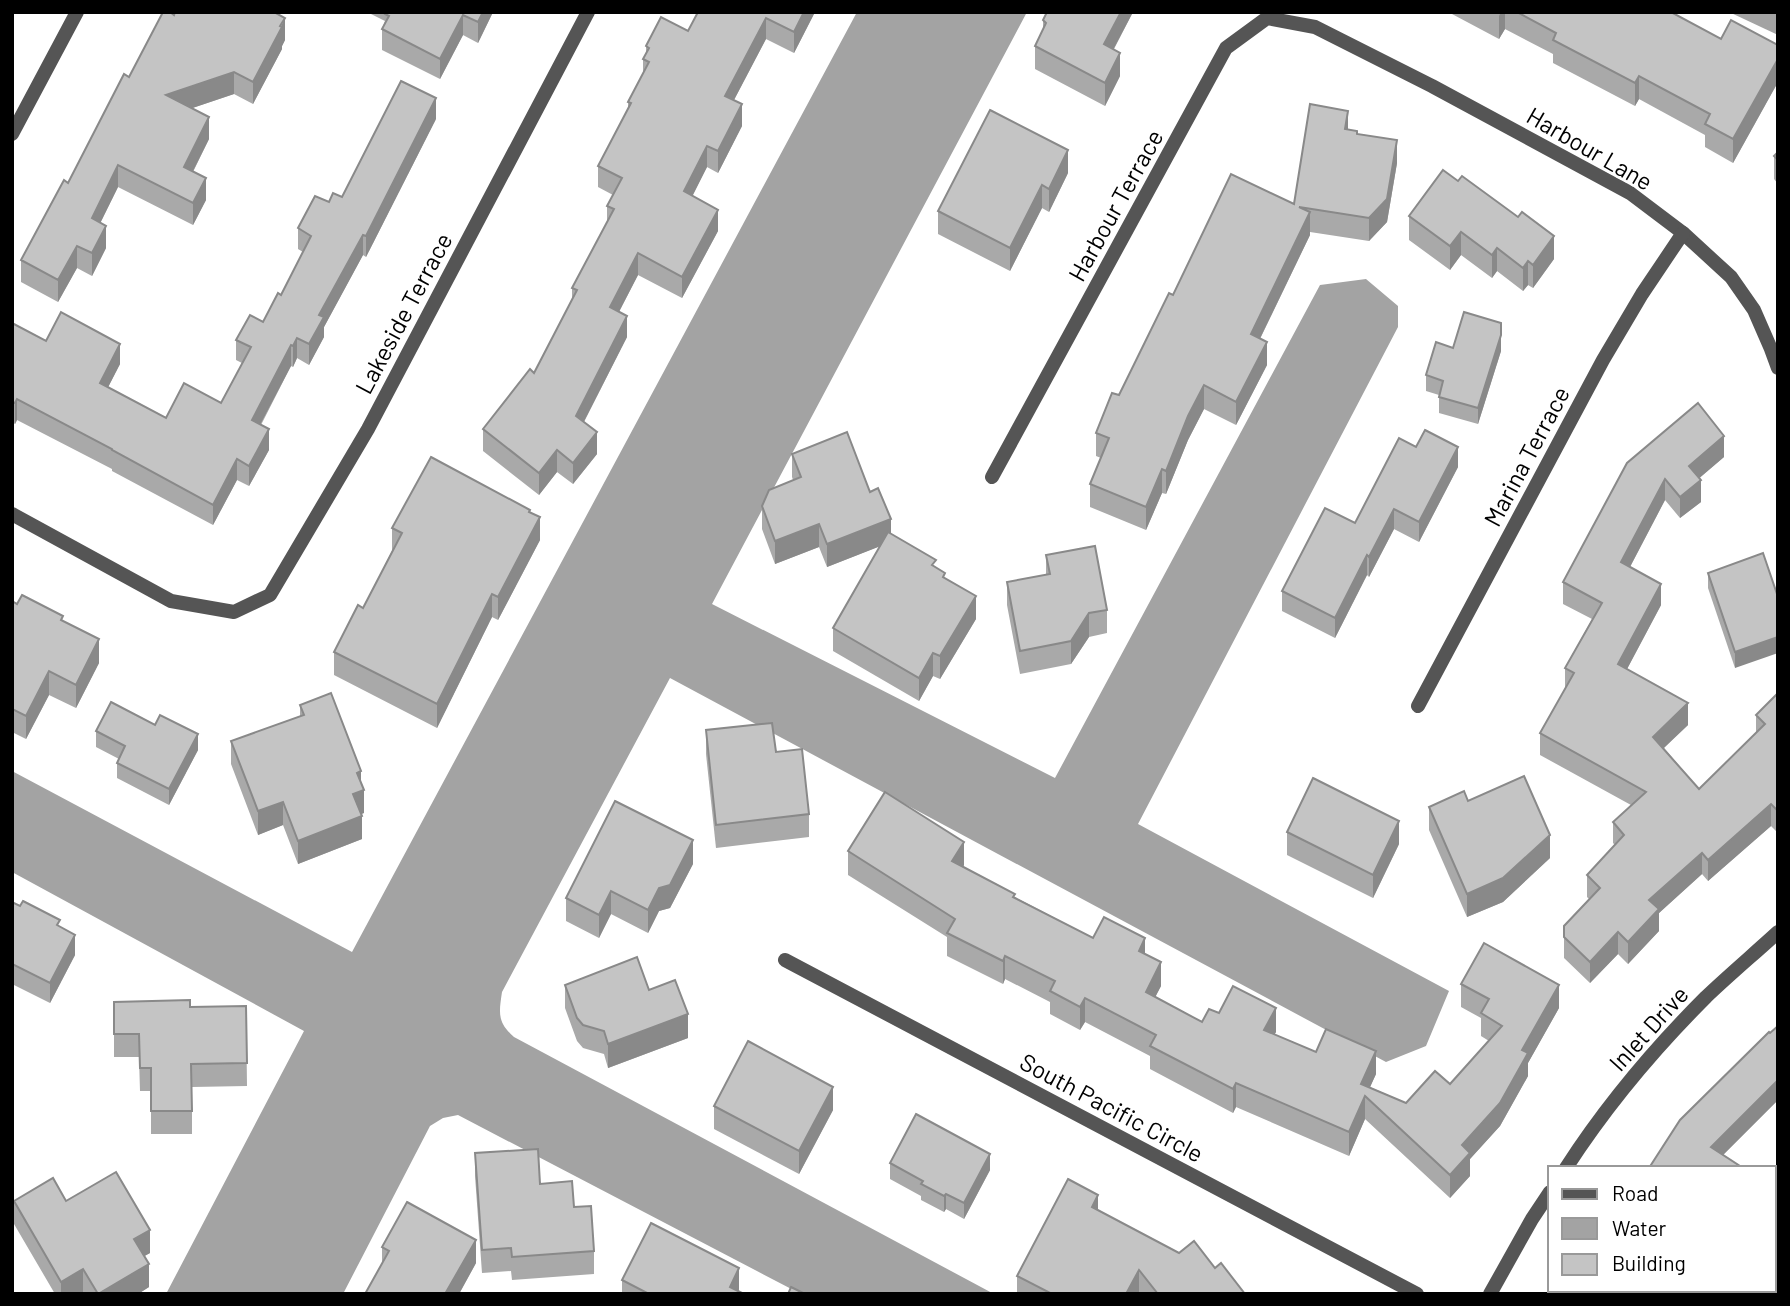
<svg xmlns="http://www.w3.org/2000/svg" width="1790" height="1306" font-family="Barlow,sans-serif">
<rect width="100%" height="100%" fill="#fff"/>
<!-- water -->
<g fill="#a3a3a3">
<path d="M857,12h170l-315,592 343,174 265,-493 46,-6 32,27v21l-260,497 311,167 -23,55 -40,16 -716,-384 -168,314c-3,21 -5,30 12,45l480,257h-193l-343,-179 -15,3 -13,8 -87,168h-177l138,-263 -292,-159v-101l340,181z"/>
<path d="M1729,12h49v23z"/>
</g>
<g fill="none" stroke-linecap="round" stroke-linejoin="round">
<!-- minor -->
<g stroke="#555" stroke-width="14">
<path d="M12,134l65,-122"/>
<path d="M992,477l234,-429 41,-30 48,9 117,59 198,107 53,40 48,44 23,33 17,39 7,19"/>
<path d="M12,514l159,87 63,11 36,-17 98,-166 220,-417"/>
<path d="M1418,706l185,-346 39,-66 41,-61"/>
<path d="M785,960l632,334"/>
<path d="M1566,1168c40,-62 88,-119 140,-171 23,-22 48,-43 72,-65"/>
<path d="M1490,1294l42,-75 18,-27"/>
</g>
</g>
<!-- wall -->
<g fill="#a9a9a9">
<path d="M367,12h126l-15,31 -15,-8 -23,44 -58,-29v-21l3,-8z"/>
<path d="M698,12h117l-21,41 -28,-14 -32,61 8,26 -24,47 -11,-6 -15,29 26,35 -36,67 -44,-23 -19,37 8,25 -43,85 13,32 -24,30 -16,-12 -18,23 -56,-44v-22l51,-56 38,-73v-12l35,-66v-16l6,-11 -15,-8v-21l30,-57v-7l15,-29v-14l3,-5v-8l42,-15z"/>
<path d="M1047,12h86l-19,37 6,27 -15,30 -70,-37v-23l8,-16v-10z"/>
<path d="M1452,12h219l50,27 57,6v37l-45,81 -28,-16v-12l-66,-36 -4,7 -82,-43v-9l-48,-25 -6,10 -47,-25z"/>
<path d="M174,15l111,25 -3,6v3l-29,55 -19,-10 -42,14 17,31 -16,33 13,28 -13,25 -75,-38 -18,36 6,25 -14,28 -15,-8 -19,34 -37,-20v-22l47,-77 61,-106z"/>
<path d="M436,119l-70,138 -3,-2 -39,72v10l-15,28 -12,-7 -4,9 -2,-1 -30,59 8,25 -20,36 -12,-6 -24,45 -101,-54v-2l-95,-49 -2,4 -3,-2v-99l34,18 74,23 -12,23 58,31 55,-15 21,-40 -6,-3v-20l27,-18 18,-27 22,-43 -5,-3v-21l31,-26 13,-5z"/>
<path d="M1348,129l9,5 40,29 -10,59 -18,19 -59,-9v3l-50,104 7,26 -31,60 -32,-16 -16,31 -22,54 -4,-1 -16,37 -56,-23v-23l11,-26 -5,-2v-23l23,-38 54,-100 121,-91z"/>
<path d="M1778,152v32l-4,-5v-23z"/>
<path d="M1068,173l-19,39 -7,-4 -32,63 -72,-37v-23z"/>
<path d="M1458,181l96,78 -21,29 -5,-3 -5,6 -26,-20 -5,7 -31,-23 -11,15 -41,-30v-24z"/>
<path d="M1453,348l48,3 -23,73 -39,-11v-18l-13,-4v-16z"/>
<path d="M1416,447l42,20 -39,75 -25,-13 -25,48 -2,-2 -32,63 -53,-27v-20l73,-68z"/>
<path d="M792,454l78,38 21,42 45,34 9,10 31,41 -36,60 -7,-3 -14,25 -86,-50v-23l47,-82 -53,21 -8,-20 -44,17 -13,-35v-23l31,-26 -1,-3z"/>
<path d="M1724,457l-25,21 2,24 -21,16 -15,-18 -35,67 31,38 -34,64 61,56 -24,23 35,41 57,-56v-18l22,-20v138l-7,-7 -63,55 -6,-7 -43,39v18l-31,33 -10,-10 -28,29 -26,-25v-32l25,-27 -2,-2v-22l28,-30 -2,-2v-21l18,-17 -91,-50v-22l25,-43v-22l27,-49 -29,-15v-22l64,-119z"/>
<path d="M530,512l10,28 -42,80 -6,-3 -55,111 -103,-53v-23l29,-44 29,-57v-23z"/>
<path d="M1046,555l61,55v23l-18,4 -18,27 -51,10 -13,-69v-23l39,-7z"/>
<path d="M1708,573l70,24 -43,71 -27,-80z"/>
<path d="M12,601l51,20 36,42 -23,45 -27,-13 -23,44 -14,-7z"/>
<path d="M300,705l61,79 3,29 -3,1 1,25 -64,25 -15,-39 -25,10 -27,-71v-23l69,-25z"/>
<path d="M155,725l43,25 -29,55 -52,-27v-15l2,-4 -23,-12v-16z"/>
<path d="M706,730l70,22 33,62v23l-93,11 -10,-94z"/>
<path d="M1468,801l82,57 -47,44 -36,15 -38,-87v-23z"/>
<path d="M1287,832l112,12 -26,54 -86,-43z"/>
<path d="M848,851l116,14 -1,2 52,30 78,41 52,16 16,32 -6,11 47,25 17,-9 57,19 -2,2 42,18 60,22 -6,13 36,16 44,-19 39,-43 -8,-5v-18l-20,-11v-23l98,24 -31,55v13l-28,50 -30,33v17l-20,22 -85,-79 -16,37 -113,-49 -3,6 -83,-44v-13l-65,-34 -5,8 -30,-16v-12l-45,-23 -2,5 -56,-28v-19l-99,-62z"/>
<path d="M693,864l-23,44 -11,3 -11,22 -37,-19 -12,24 -33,-17v-23z"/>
<path d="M12,902l48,25 15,28 -25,48 -38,-19z"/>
<path d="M565,985l84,5 39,48 -80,30 -4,-14 -21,-6 -6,-7 -12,-33z"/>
<path d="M114,1002l76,5 56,-1 1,80 -55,1v47h-41v-43h-11l-1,-34h-25z"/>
<path d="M1778,1026v78l-2,-2 -53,53 -74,13z"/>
<path d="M714,1106l119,4 -34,64 -85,-45z"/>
<path d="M475,1153l65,31 34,23 20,44v23l-82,6 -1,-9 -29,2 -7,-97z"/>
<path d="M890,1163l100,7 -26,49 -18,-10 -2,3 -23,-12v-4l-31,-17z"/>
<path d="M14,1201h52l84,52 -6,3 5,31 -11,7h-54l-1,-2 -3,2h-25l-41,-70z"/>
<path d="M1098,1210l81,43 36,15 30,26h-228v-18z"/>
<path d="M382,1247l94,16 -17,31h-94l17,-29z"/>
<path d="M622,1280l117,9v2l5,3h-122z"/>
<path d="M1578,1290h81l-2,4h-81z"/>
</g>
<!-- shaded-wall -->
<g fill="#898989">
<path d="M483,12h10l-15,31v-21z"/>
<path d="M804,12h11l-21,41v-21z"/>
<path d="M1121,12h12l-29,55v-23z"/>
<path d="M1501,12h4v17l-6,10v-23z"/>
<path d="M463,15v20l-23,44v-20z"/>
<path d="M285,18v22l-3,6v3l-29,55v-22z"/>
<path d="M766,18v21l-41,78v-21z"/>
<path d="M1120,53v23l-15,30v-23z"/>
<path d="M1778,59v23l-45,81v-24z"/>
<path d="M234,72v22l-68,23v-22z"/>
<path d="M1639,76v23l-4,7v-23z"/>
<path d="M436,98v21l-70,138v-21z"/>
<path d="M742,104v22l-24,47v-22z"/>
<path d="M1348,111v23l-3,-5z"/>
<path d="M209,117v22l-25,50v-22z"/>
<path d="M1397,140v23l-10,59 -18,19v-23z"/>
<path d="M707,146v21l-23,46v-22z"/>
<path d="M1068,150v23l-19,39v-23z"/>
<path d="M118,165v22l-26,53v-22z"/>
<path d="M206,178v22l-13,25v-22z"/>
<path d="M1042,185v23l-32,63v-23z"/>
<path d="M718,210v21l-36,67v-21z"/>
<path d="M1310,212v23l-59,122v-23z"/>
<path d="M106,226v22l-14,28v-23z"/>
<path d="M1461,232v23l-11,15v-24z"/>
<path d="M363,235v20l-39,72v10l-15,28v-21l10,-29z"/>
<path d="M1554,236v23l-21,29v-23z"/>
<path d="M77,246v22l-19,34v-22z"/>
<path d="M1497,248v23l-5,7v-23z"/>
<path d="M638,253v22l-28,54v-22z"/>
<path d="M1528,261v24l-5,6v-23z"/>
<path d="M627,316v21l-51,100v-21z"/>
<path d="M1501,335v16l-23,73v-16z"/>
<path d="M297,338v20l-4,9v-21z"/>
<path d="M1267,342v23l-31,60v-23z"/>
<path d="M120,344v20l-20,39v-20z"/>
<path d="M291,345v21l-39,74v-20z"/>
<path d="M1204,385v24l-16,31 -22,54v-23l22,-55z"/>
<path d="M17,399v21l-2,4v-21z"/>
<path d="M269,429v21l-20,36v-20z"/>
<path d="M597,432v22l-24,30v-21z"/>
<path d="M1724,436v21l-35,30v-21z"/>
<path d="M1458,447v20l-39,75v-20z"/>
<path d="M557,450v22l-18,23v-22z"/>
<path d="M237,459v21l-24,45v-20z"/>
<path d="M1162,469v24l-16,37v-23z"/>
<path d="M1665,479v21l-44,84v-22z"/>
<path d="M1701,480v22l-21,16v-21z"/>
<path d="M1394,509v20l-25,48v-20z"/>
<path d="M540,517v23l-42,80v-23z"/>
<path d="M891,519v23l-64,25v-23z"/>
<path d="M819,524v23l-44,17v-23z"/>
<path d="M1367,555v20l-32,63v-20z"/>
<path d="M1661,584v21l-43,81v-22z"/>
<path d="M492,594v23l-55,111v-24z"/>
<path d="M976,596v23l-36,60v-23z"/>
<path d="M1089,613v24l-18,27v-23z"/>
<path d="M1778,637v16l-43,15v-16z"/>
<path d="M99,639v24l-23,45v-23z"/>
<path d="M933,653v23l-14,25v-23z"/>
<path d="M49,671v24l-23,44v-23z"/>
<path d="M1688,703v22l-35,33v-21z"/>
<path d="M198,734v16l-29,55v-16z"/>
<path d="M361,771v20l3,-1v23l-11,4v-23l4,-21z"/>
<path d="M283,802v23l-25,10v-24z"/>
<path d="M1771,804v22l-63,55v-21z"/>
<path d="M362,816v23l-64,25v-23z"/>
<path d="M1399,821v23l-26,54v-23z"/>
<path d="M1550,835v23l-47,44 -36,15v-23z"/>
<path d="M693,840v24l-23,44 -11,3 -11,22v-23l11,-22z"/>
<path d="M964,842v23l-12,19v-23z"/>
<path d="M1702,853v21l-43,39v18l-31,33v-22l21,-42z"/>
<path d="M611,891v23l-12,24v-23z"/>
<path d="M1618,932v22l-28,29v-21z"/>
<path d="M75,935v20l-25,48v-20z"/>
<path d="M1145,938v24l-6,-11z"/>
<path d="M1005,956v23l-2,5v-23z"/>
<path d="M1161,962v24l-15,29v-23z"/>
<path d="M1559,985v23l-31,55v13l-28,50 -30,33v17l-20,22v-23l12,-30 60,-95z"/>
<path d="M1085,998v24l-5,8v-23z"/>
<path d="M1276,1008v24l-12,21v-23z"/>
<path d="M688,1014v24l-80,30v-24z"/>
<path d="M1376,1051v23l-10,22h-1v23l-16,37v-24l12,-48z"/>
<path d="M1776,1082v20l-65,65v-20z"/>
<path d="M1236,1083v24l-3,6v-24z"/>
<path d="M833,1087v23l-34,64v-23z"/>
<path d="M990,1154v16l-26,49v-16z"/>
<path d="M946,1194v15l-2,3v-16z"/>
<path d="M1098,1195v24l-6,-12z"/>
<path d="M150,1230v23l-16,9v-23z"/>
<path d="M476,1240v23l-17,31h-14z"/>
<path d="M149,1264v23l-11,7h-39z"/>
<path d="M739,1268v21l-2,5 -7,-7z"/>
<path d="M83,1269v23l-3,2h-19v-12z"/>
<path d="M1139,1270v24h-13z"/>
<path d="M1626,1290h10v4h-12z"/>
<path d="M1652,1290h7l-2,4h-5z"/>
</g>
<!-- building -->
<g fill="#c4c4c4" stroke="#898989" stroke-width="2">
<path d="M163,12h7l4,3 1,-3h99l11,6 -5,8 2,1 -29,55 -19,-10 -68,23 43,22 -25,50 22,11 -13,25 -75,-38 -26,53 14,8 -14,27 -15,-7 -19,34 -37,-20 43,-80 4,3 56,-109 5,3z"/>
<path d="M386,12h97l-5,10 -15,-7 -23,44 -58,-30 7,-13 -4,-2z"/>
<path d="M698,12h106l-10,20 -28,-14 -41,78 17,8 -24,47 -11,-5 -23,45 34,19 -36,67 -44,-24 -28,54 17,9 -51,100 21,16 -24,31 -16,-13 -18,23 -56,-44 47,-60 4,4 43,-83 -5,-2 42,-79 -7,-3 15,-28 -24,-12 33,-63 -3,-1 21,-40 -6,-3 6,-11 -3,-2 15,-29 27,14z"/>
<path d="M1047,12h74l-17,32 16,9 -15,30 -70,-37 11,-23 -3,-3z"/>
<path d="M1517,12h154l50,27 10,-19 47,25v14l-45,80 -28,-15 5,-10 -71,-38 -4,7 -82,-43 3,-7z"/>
<path d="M401,81l35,17 -70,138 -3,-1 -44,80 5,2 -15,27 -12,-6 -4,8 -2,-1 -39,75 17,9 -20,37 -12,-7 -24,46 -101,-55v-1l-95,-50 -2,4 -3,-1v-79l34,18 15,-29 59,32 -20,39 66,35 18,-35 37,20 30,-56 -15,-7 14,-25 13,7 15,-29 3,2 30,-59 -13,-8 17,-32 14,6 4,-9 9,4z"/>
<path d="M1310,104l38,7 -3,18 12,2v3l40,6 -10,59 -18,19 -70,-11 11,5 -59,122 16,8 -31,60 -32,-17 -16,31 -22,55 -4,-2 -16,38 -56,-23 19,-46 -13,-5 16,-40 7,2 50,-102 4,2 58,-121 63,30z"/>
<path d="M990,110l78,40 -19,39 -7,-4 -32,63 -72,-37z"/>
<path d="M1778,152v8l-4,-4z"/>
<path d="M1443,170l15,11 4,-5 56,41 4,-5 32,24 -21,29 -5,-4 -5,7 -26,-20 -5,7 -31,-23 -11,14 -41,-30z"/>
<path d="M1464,312l37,11v12l-23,73 -39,-11 4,-16 -17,-6 10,-33 17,6z"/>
<path d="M1698,403l26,33 -35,30 12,14 -21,17 -15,-18 -44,83 40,22 -43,80 70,39 -35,34 46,52 66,-65 -9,-9 21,-21 1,1v116l-7,-7 -63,56 -6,-7 -53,47 10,9 -31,33 -10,-10 -28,30 -26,-25v-11l36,-38 -13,-13 37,-40 -11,-13 33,-30 -106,-59 34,-60 -9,-5 37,-65 -39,-21 64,-119z"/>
<path d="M1425,430l33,17 -39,75 -25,-13 -25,48 -2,-2 -32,63 -53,-27 43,-83 30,15 44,-85 17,9z"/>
<path d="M847,432l23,60 8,-4 13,31 -64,25 -8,-20 -44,17 -13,-35 7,-16 32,-13 -9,-23z"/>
<path d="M431,457l99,53 -1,2 11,5 -42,80 -6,-3 -55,110 -103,-52 24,-47 5,3 39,-75 -10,-5z"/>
<path d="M888,532l48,28 -4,5 13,8 -2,4 33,19 -36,60 -7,-3 -14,25 -86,-50z"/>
<path d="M1095,546l12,64 -18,3 -18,28 -51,10 -13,-69 43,-8 -4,-19z"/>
<path d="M1763,553l15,44v40l-43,15 -27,-79z"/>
<path d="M22,595l41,21 -2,4 38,19 -23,46 -27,-14 -23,45 -14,-7v-108l5,3z"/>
<path d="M331,693l30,78 -4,2 7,17 -11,4 9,22 -64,25 -15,-39 -25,9 -27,-70 73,-26 -4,-10z"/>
<path d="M111,702l44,23 5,-10 38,19 -29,55 -52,-26 8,-17 -29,-15z"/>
<path d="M772,723l4,29 26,-3 7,65 -93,11 -10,-95z"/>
<path d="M1524,776l26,59 -47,43 -36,16 -38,-87 35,-16 4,10z"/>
<path d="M1313,778l86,43 -26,54 -86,-43z"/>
<path d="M885,792l79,50 -12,19 63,33 -2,3 80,41 11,-21 41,21 -6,13 22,11 -15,30 56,30 7,-13 10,4 14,-27 43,22 -12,22 52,22 10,-23 50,22 -15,33 45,19 29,-32 15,13 52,-58 -21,-13 8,-14 -28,-15 23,-41 75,42 -37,65 6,3 -28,50 -38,42 8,8 -20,22 -85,-79 -16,36 -113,-49 -3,6 -83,-43 6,-11 -71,-37 -5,9 -30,-16 5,-10 -50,-25 -2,5 -56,-28 8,-14 -107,-68z"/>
<path d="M615,801l78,39 -23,45 -11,3 -11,22 -37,-19 -12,24 -33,-17z"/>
<path d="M23,901l37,19 -3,5 18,10 -25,48 -38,-19v-62l8,4z"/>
<path d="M637,957l12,33 26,-10 13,34 -80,30 -4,-13 -21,-6 -6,-7 -12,-33z"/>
<path d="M190,1000v7l56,-1 1,57 -56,1 1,47h-41v-43h-11l-1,-34h-25v-32z"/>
<path d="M1778,1026v59l-2,-3 -65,65 32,21h-94l31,-48 89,-88 1,1z"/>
<path d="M748,1041l85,46 -34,64 -85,-45z"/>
<path d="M916,1114l74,40 -26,49 -18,-9 -2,2 -23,-12 2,-3 -33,-18z"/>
<path d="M538,1149l2,35 32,-3 2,26 17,-1 3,45 -82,6 -1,-9 -29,2 -7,-97z"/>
<path d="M116,1172l34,58 -16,9 15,25 -51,30 -15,-25 -22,13 -47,-81 39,-23 13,23z"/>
<path d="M1068,1179l30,16 -6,12 87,46 15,-12 21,27 6,-5 24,31h-87l-19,-24 -13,24h-74l-35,-18z"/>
<path d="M407,1202l69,38 -31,54h-80l24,-43 -7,-4z"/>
<path d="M651,1223l88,45 -9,19 14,7h-95l-27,-14z"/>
<path d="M791,1287l14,7h-17z"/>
<path d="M1578,1290h48l-2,4h-48z"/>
</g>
<g text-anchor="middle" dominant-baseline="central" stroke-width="5" stroke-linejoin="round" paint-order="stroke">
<!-- street labels -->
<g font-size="24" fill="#000" stroke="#fff">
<text transform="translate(1590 148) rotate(30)">Harbour Lane</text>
<text transform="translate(1115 205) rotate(-61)">Harbour Terrace</text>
<text transform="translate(403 313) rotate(-62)">Lakeside Terrace</text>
<text transform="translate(1526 456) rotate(-62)">Marina Terrace</text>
<text transform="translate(1648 1028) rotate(-48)">Inlet Drive</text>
<text transform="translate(1112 1107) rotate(28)">South Pacific Circle</text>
</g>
</g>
<!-- border -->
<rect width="1790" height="1306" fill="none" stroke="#000000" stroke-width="28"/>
<!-- legend -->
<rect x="1548" y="1166" width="228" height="126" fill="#ffffff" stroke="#999999" stroke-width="2"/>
<rect x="1562" y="1189" width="35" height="10" fill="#555555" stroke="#999999" stroke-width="2"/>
<text x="1612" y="1201" font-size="21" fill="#000000">Road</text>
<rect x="1562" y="1218" width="35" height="21" fill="#a3a3a3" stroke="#999999" stroke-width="2"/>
<text x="1612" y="1236" font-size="21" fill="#000000">Water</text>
<rect x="1562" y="1254" width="35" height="21" fill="#c4c4c4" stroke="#999999" stroke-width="2"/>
<text x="1612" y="1271" font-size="21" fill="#000000">Building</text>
</svg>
